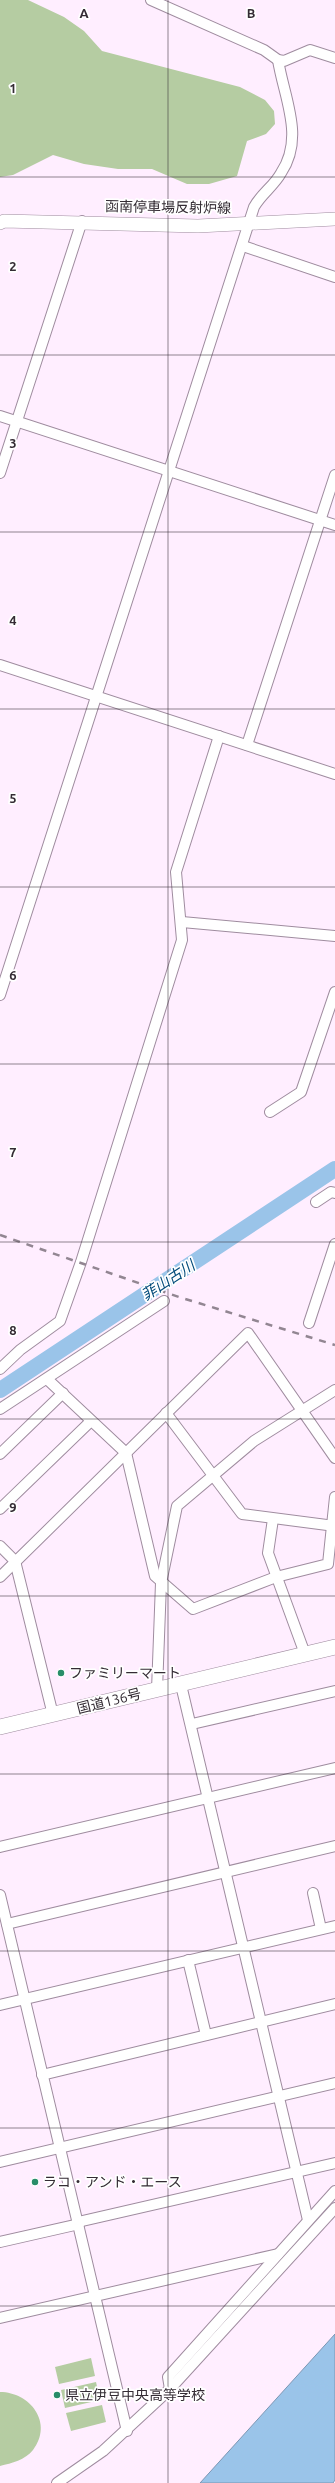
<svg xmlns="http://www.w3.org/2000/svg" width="335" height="2483" font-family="Ubuntu,'Noto Sans JP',sans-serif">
<rect width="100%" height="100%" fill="#fef"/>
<!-- green -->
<g fill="#b5cca2">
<path d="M0,0h28l36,17 20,14 18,20 138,36 25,13 9,11 1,13 -9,10 -19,7 -10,35 -28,8h-22l-35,-15h-34l-34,-5 -31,-9 -40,20 -13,2z"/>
<path d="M91,2358l4,18 -36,8 -4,-17z"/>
<path d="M96,2382l4,18 -35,8 -4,-18z"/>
<path d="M0,2392c30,0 54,31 33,58 -8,10 -21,13 -33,16z"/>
<path d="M102,2405l4,17 -35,9 -5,-18z"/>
</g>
<!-- water -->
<path fill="#9ac4e9" stroke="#7b96b3" d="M335,2334v146l-2,3h-133z"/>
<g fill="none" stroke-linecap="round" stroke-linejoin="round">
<!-- river -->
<path stroke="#9ac4e9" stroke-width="16" d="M0,1390l335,-221"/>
<!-- minor casing -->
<g stroke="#9f8c9f" stroke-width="12">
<g id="minor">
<path d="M151,0l113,50 14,10 6,1 26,-11 25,8"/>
<path d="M243,246l92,31"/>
<path d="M0,416l335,109"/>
<path d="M0,473l82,-252"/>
<path d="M0,665l335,109"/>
<path d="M247,745l88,-270"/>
<path d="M182,922l153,14"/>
<path d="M0,995l254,-788c7,-13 20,-21 27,-34 24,-36 3,-75 -3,-113"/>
<path d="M270,1112l31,-20 34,-100"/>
<path d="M316,1202l15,-10 4,1"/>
<path d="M309,1323l26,-79"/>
<path d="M0,1369l20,-19 40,-29 21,-59 101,-322 -6,-68 43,-136"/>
<path d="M47,1379l79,74 29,123 38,33 83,-32 52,-13 7,-67"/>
<path d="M0,1409l164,-108"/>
<path d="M166,1413l76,101 93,12"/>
<path d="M0,1454l63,-61"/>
<path d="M0,1509l91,-88"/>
<path d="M273,1519l-5,34 37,101"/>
<path d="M0,1546l15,15 38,154"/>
<path d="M0,1577l248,-244 87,125"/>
<path d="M181,1685l127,535"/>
<path d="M157,1690l4,-107 16,-77 77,-65 81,-51"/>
<path d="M192,1724l143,-33"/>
<path d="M0,1847l335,-79"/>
<path d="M313,1893l8,36"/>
<path d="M0,1895l127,536"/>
<path d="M7,1924l328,-78"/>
<path d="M188,1960l18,75"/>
<path d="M0,2005l335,-79"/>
<path d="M42,2075l293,-71"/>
<path d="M0,2162l335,-79"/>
<path d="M78,2222l257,-59"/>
<path d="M0,2242l79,-18"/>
<path d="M0,2318l278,-64"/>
<path d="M170,2389l-2,-12 167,-186"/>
<path d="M57,2483l46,-32 67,-62 165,-181"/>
</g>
</g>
<!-- major casing -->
<g stroke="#9f8c9f" stroke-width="14">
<path id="major" d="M0,223l4,-2 194,5 137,-7"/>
</g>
<!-- highway casing -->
<g stroke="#9f8c9f" stroke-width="16">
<path id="highway" d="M0,1727l335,-80"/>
</g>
<!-- minor -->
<use href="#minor" stroke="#fff" stroke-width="10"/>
<!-- major -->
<use href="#major" stroke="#fff" stroke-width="13"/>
<!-- highway -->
<use href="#highway" stroke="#fff" stroke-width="15"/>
<!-- rail -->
<path stroke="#928692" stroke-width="2.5" stroke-dasharray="7 7" stroke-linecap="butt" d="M0,1235l179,62 156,48"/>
</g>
<!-- grid -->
<path fill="none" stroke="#342c34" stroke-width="1" stroke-opacity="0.55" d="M168,0v2483M0,177h335M0,355h335M0,532h335M0,709h335M0,887h335M0,1064h335M0,1242h335M0,1419h335M0,1596h335M0,1774h335M0,1951h335M0,2128h335M0,2306h335"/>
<!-- markers -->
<g fill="#288d69" stroke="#fff" stroke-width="1.5">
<circle cx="61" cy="1673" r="4"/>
<circle cx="35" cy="2182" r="4"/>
<circle cx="57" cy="2395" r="4"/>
</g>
<g text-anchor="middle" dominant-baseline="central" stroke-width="3.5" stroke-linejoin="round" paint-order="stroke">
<!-- street labels -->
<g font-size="14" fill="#342c34" stroke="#fff">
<text transform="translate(168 207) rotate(1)">函南停車場反射炉線</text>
<text transform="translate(109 1701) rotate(-14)">国道136号</text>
</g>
<!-- poi labels -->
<g font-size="14" fill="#342c34" stroke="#fff" text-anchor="start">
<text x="69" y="1673">ファミリーマート</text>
<text x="43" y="2182">ラコ・アンド・エース</text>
<text x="65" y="2395">県立伊豆中央高等学校</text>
</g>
<!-- water labels -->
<g font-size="15" font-style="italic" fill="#034b7a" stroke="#fff">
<text transform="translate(168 1280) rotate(-33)">菲山古川</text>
</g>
</g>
<g font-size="13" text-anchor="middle" font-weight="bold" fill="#342c34" stroke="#fff" stroke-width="3.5" stroke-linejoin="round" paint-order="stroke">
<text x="84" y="18">A</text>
<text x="251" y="18">B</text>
<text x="13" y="93">1</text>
<text x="13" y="271">2</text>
<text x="13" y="448">3</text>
<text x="13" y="625">4</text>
<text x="13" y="803">5</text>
<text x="13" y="980">6</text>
<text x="13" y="1157">7</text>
<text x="13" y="1335">8</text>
<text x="13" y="1512">9</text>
</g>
</svg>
